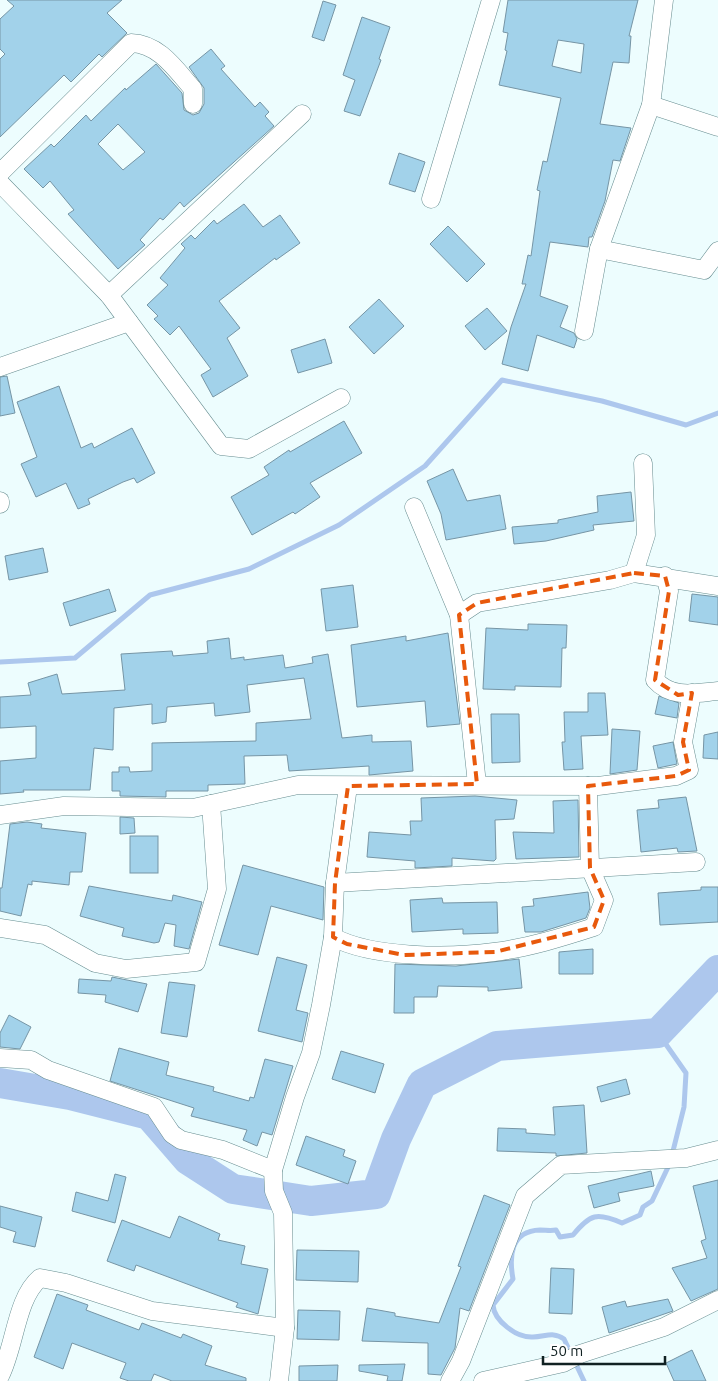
<svg xmlns="http://www.w3.org/2000/svg" width="718" height="1381" font-family="Ubuntu,sans-serif">
<rect width="100%" height="100%" fill="#edfdfe"/>
<g fill="none" stroke-linecap="round" stroke-linejoin="round">
<!-- stream -->
<g stroke="#adc7ed" stroke-width="5">
<path d="M0,662l75,-4 75,-63 99,-26 90,-44 86,-59 77,-86 100,21 84,24 32,-12"/>
<path d="M658,1033l28,40 -2,34 -12,48"/>
<path d="M584,1381l-20,-42c-11,-8 -19,-2 -31,-2 -16,1 -39,-16 -40,-32l20,-26c-4,-22 -3,-48 27,-49 6,0 10,1 16,0l4,7 13,-2c17,-21 24,-23 49,-12l18,-8 3,-8 9,-6 18,-38"/>
</g>
<!-- river -->
<path stroke="#adc7ed" stroke-width="30" d="M0,1083l70,12 79,20 39,45 45,29 78,12 65,-7 20,-55 26,-55 75,-38 161,-13 60,-63"/>
</g>
<!-- building -->
<g fill="#a2d2ea" stroke="#7695a5" fill-rule="evenodd">
<path d="M7,0h115l-15,13 20,20 -25,24 -3,-3 -28,28 -7,-7 -64,62v-78l5,-5 -5,-5v-30l14,-13z"/>
<path d="M508,0h130l-9,36h2l-2,27 -16,-1 -13,62 31,4 -11,33 -7,-1 -8,41 -13,36h-3l-1,10 -38,-5 -10,54 28,10 -8,21 14,6 3,6 -3,9 -37,-13 -9,36 -26,-7 9,-37 15,-43h-4l6,-29 3,1 9,-65 -3,-1 6,-29 4,1 14,-64 -62,-13 8,-34 -2,-1 3,-17 -5,-1zM558,40l26,4 -3,29 -29,-7z"/>
<path d="M323,1l13,4 -12,36 -12,-4z"/>
<path d="M362,17l28,10 -11,32 2,1 -21,56 -16,-5 11,-31 -12,-5z"/>
<path d="M211,49l14,17 -4,3 34,38 5,-5 9,10 -4,4 9,10 -90,81 -4,-5 -17,18 -3,-2 -20,22 5,5 -27,24 -50,-55 6,-4 -24,-29 -7,7 -19,-19 27,-25 3,3 32,-32 5,6 34,-33 1,2 30,-26 26,29 2,17 9,5 6,-2 5,-9v-16l-15,-21zM118,124l27,28 -22,18 -25,-26z"/>
<path d="M399,153l26,9 -10,30 -26,-8z"/>
<path d="M244,204l19,23 17,-12 20,28 -24,17 -1,-2 -56,43 21,27 -13,10 21,38 -35,21 -12,-22 10,-6 -32,-43 -9,9 -16,-16 4,-3 -11,-11 21,-20 -8,-7 25,-30 -4,-4 10,-9 4,4 19,-19 3,4z"/>
<path d="M448,226l37,38 -18,18 -37,-38z"/>
<path d="M379,299l25,27 -30,28 -25,-27z"/>
<path d="M487,308l20,23 -22,19 -20,-24z"/>
<path d="M325,339l7,24 -34,10 -7,-23z"/>
<path d="M7,376l8,37 -15,3v-39z"/>
<path d="M59,386l22,62 11,-5 2,5 38,-20 23,45 -18,10 -3,-5 -11,4 -35,17 2,5 -12,5 -12,-26 -30,14 -15,-33 16,-7 -20,-55z"/>
<path d="M344,421l18,32 -52,30 10,14 -25,17 -2,-2 -41,23 -21,-38 38,-22 -5,-8 25,-17 1,2z"/>
<path d="M453,469l14,32 33,-6 6,34 -60,11 -5,-26 -14,-33z"/>
<path d="M631,492l3,29 -41,4 1,5 -48,11 -32,3 -2,-17 46,-4v-3l40,-8 -1,-16z"/>
<path d="M43,548l5,24 -39,8 -4,-24z"/>
<path d="M353,585l5,42 -32,4 -5,-42z"/>
<path d="M109,589l7,22 -46,15 -7,-23z"/>
<path d="M692,594l26,3v28l-29,-4z"/>
<path d="M528,624l39,1 -1,23h-4l-1,39 -46,-1v4l-32,-1 3,-61 42,2z"/>
<path d="M448,633l12,91 -33,3 -2,-26 -68,6 -6,-62 55,-9v5z"/>
<path d="M229,638l2,21 13,-2v3l39,-5 2,13 28,-5 -1,-6 16,-3 14,84 30,-3v7l39,-1 2,30 -44,4v-9l-80,5 -2,-16 -43,1 1,28 -37,1v6h-42v6l-46,-1v-5h-8v-19h7v-5h10l1,5 22,-1v-28l104,-2v-18l55,-4 -7,-41 -57,7 3,27 -35,4 -1,-13 -47,4 -1,15 -14,2v-20l-38,4 -1,42 -19,-2 -4,42h-67l1,2 -24,2v-33l36,-3v-32l-36,2v-31l31,-2 -3,-12 29,-9 5,20 63,-4 -4,-36 51,-3 1,5 35,-3 -1,-12z"/>
<path d="M588,693h17l3,42 -27,1 2,33 -19,1 -2,-28h3l-1,-30h24z"/>
<path d="M659,696l20,7 -2,15 -22,-4z"/>
<path d="M491,714h28l1,48 -28,1z"/>
<path d="M612,729l28,2 -3,39 -27,4z"/>
<path d="M718,732v27l-15,-1 1,-23z"/>
<path d="M673,742l4,22 -19,4 -5,-22z"/>
<path d="M475,796l42,4 -3,19 -19,1 1,39 -2,2 -42,-3v8l-37,2v-7l-48,-4 2,-25 42,3 -1,-14h12l-1,-23z"/>
<path d="M686,797l11,54 -19,1 -1,-4 -36,4 -4,-42 22,-2 -1,-8z"/>
<path d="M578,800l1,57 -63,2 -3,-27 41,1 -1,-32z"/>
<path d="M120,817l14,1 1,15 -15,1z"/>
<path d="M27,822l15,2 -1,4 45,5 -4,39h-12l-1,13 -37,-4v4l-4,-1 -7,32 -21,-5v-23h2l8,-64z"/>
<rect x="130" y="836" width="28" height="37"/>
<path d="M243,865l81,22 -1,33 -52,-14 -13,49 -39,-10z"/>
<path d="M89,886l83,15 1,-6 29,7 -13,47 -15,-3 2,-21 -11,-2 -6,19 -5,1 -32,-7 2,-8 -44,-12z"/>
<path d="M701,887h17v35l-58,3 -2,-32 43,-3z"/>
<path d="M588,892l2,16 -4,10 -45,14h-16l-3,-25 12,-1 -1,-7z"/>
<path d="M442,898l1,5 54,-1 1,31 -35,1v-5l-51,3 -2,-32z"/>
<path d="M593,949v25h-34v-22z"/>
<path d="M277,957l30,8 -11,45 12,3 -6,29 -44,-11z"/>
<path d="M519,959l3,29 -34,3v-4l-50,-1 -1,11h-23v16h-20l1,-49 61,2z"/>
<path d="M112,977l35,7 -9,28 -33,-10 1,-7 -28,-2 1,-14 32,2z"/>
<path d="M169,982l26,3 -8,52 -26,-4z"/>
<path d="M9,1015l22,12 -11,22 -20,-2v-14z"/>
<path d="M119,1048l50,14 -3,13 48,12 -1,4 36,10 1,-4 4,1 11,-39 28,7 -21,69 -10,-3 -5,14 -14,-6 4,-10 -56,-14 3,-8 -84,-27z"/>
<path d="M341,1051l43,13 -9,29 -43,-14z"/>
<path d="M626,1079l4,15 -29,8 -4,-15z"/>
<path d="M584,1105l3,48 -31,3v-3l-59,-2 1,-23 28,1v4l29,2 -2,-28z"/>
<path d="M306,1136l39,14 -2,6 13,5 -8,23 -52,-19z"/>
<path d="M651,1171l3,15 -36,7 2,8 -26,7 -6,-22z"/>
<path d="M115,1174l11,3 -11,46 -43,-12 4,-19 32,9z"/>
<path d="M718,1180v109l-27,12 -19,-33 35,-10 -6,-17 5,-2 -13,-53z"/>
<path d="M484,1195l26,10 -41,106 -9,-3 -5,40 -14,27 -13,-1v-31l-66,-2 5,-33 28,5v3l44,7 22,-56 -3,-1z"/>
<path d="M0,1206l42,11 -7,30 -22,-5 3,-10 -16,-5z"/>
<path d="M179,1216l41,18 -2,6 27,6 -4,18 27,5 -10,45 -22,-7 2,-4 -102,-38 -2,6 -27,-10 15,-41 48,18z"/>
<path d="M297,1250l62,1 -1,31 -62,-2z"/>
<path d="M551,1268l23,1 -2,45 -23,-1z"/>
<path d="M57,1294l31,11 -2,5 53,20 3,-7 39,15 2,-4 29,12 -7,19 41,13v3h-74l-18,-7 -3,7h-22l-9,-3 6,-15 -54,-20 -9,26 -29,-12z"/>
<path d="M668,1299l5,12 -64,22 -7,-26 23,-6 2,6z"/>
<path d="M298,1310l42,1 -1,29 -42,-1z"/>
<path d="M692,1350l14,31h-32l-8,-18z"/>
<path d="M405,1364l-3,17h-15l1,-5 -29,-5v-6z"/>
<path d="M338,1365l-1,16h-38v-15z"/>
</g>
<g fill="none" stroke-linecap="round" stroke-linejoin="round">
<!-- minor casing -->
<g stroke="#678d90" stroke-width="19">
<g id="minor">
<path d="M651,105l67,22"/>
<path d="M0,173l131,-130c29,1 45,27 62,46v15"/>
<path d="M0,183l109,112 112,151 28,3 92,-51"/>
<path d="M431,199l60,-199"/>
<path d="M599,249l105,21 14,-19"/>
<path d="M109,295l193,-181"/>
<path d="M584,331l15,-82 52,-144 13,-105"/>
<path d="M0,367l129,-45"/>
<path d="M0,501v3"/>
<path d="M414,507l45,108 18,169"/>
<path d="M634,573l12,-38 -3,-72"/>
<path d="M665,576l4,15 -14,89c17,19 40,13 63,11"/>
<path d="M459,615l18,-12 133,-23 24,-7 84,13"/>
<path d="M0,815l64,-9 129,2 105,-23 300,1 78,-10 13,-6 -6,-28 9,-49"/>
<path d="M335,883l361,-21"/>
<path d="M0,928l45,7 50,28 31,6 70,-7 21,-73 -6,-85"/>
<path d="M333,937c39,21 117,21 161,15 34,-4 69,-15 100,-25l10,-27 -14,-32 -2,-82"/>
<path d="M0,1058l31,2 17,10 106,37 18,27 9,6 42,10 50,20"/>
<path d="M0,1376c15,-29 16,-78 40,-98l26,5 86,28 133,17"/>
<path d="M279,1381l6,-53 -2,-115 -9,-22 -1,-21 22,-73 16,-44 10,-48 12,-68 2,-54 13,-97"/>
<path d="M450,1381l11,-20 64,-165 36,-31 125,-7 32,-8"/>
<path d="M483,1381l80,-18 17,-9 84,-27 54,-27"/>
</g>
</g>
<!-- minor -->
<use href="#minor" stroke="#fff" stroke-width="18"/>
</g>
<!-- marked area -->
<path fill="none" stroke="#e8590c" stroke-width="4" stroke-dasharray="10 6" stroke-linejoin="round" d="M634,573l31,3 4,15 -14,89 23,15 14,-2 -9,49 6,28 -13,6 -88,10 2,82 14,32 -10,27 -99,25 -91,3 -57,-11 -14,-7 2,-54 13,-97 129,-2 -18,-169 18,-12z"/>
<!-- scale -->
<path d="M543 1356v8h122v-8" fill="none" stroke="#112122" stroke-width="2.5"/>
<text x="550" y="1356" font-size="15" fill="#112122" stroke="#ffffff" stroke-width="4" paint-order="stroke">50 m</text>
</svg>
